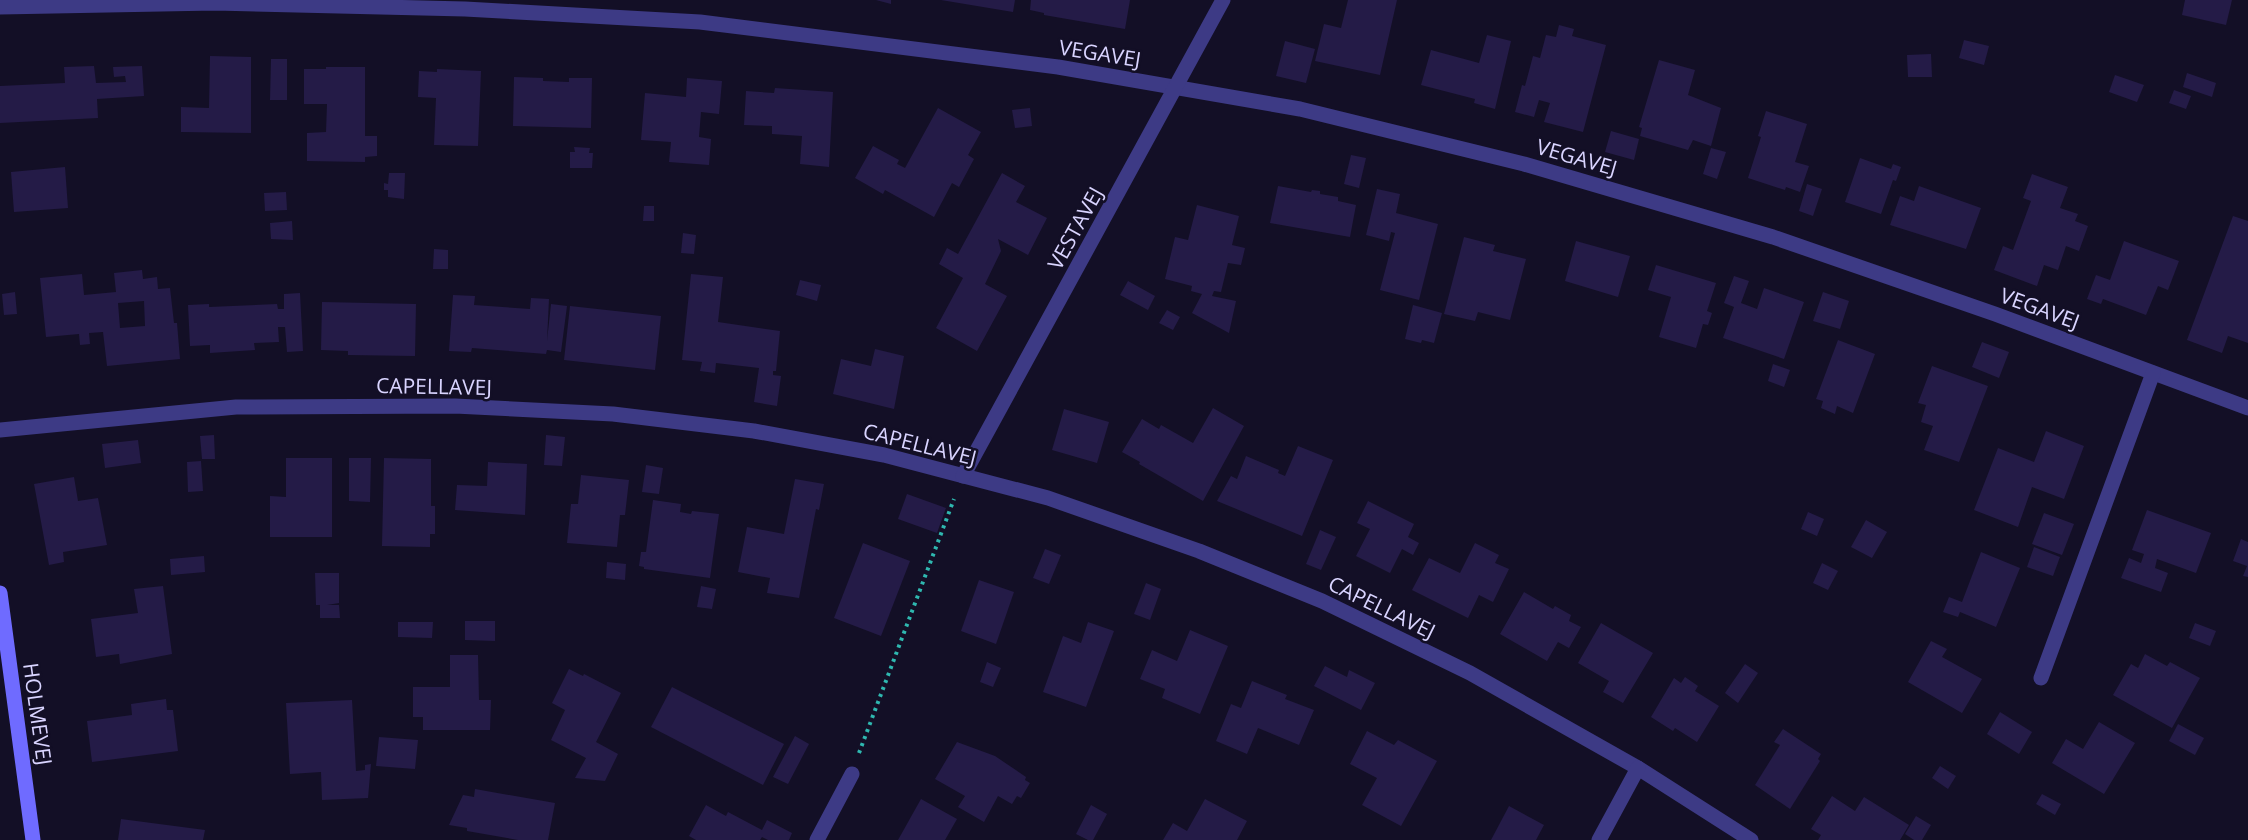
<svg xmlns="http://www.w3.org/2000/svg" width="2248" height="840" font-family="'Open Sans',sans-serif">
<rect width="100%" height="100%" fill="#130f26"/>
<!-- building -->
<g fill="#241b47" fill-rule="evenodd">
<path d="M876,0h15v4z"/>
<path d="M941,0h74l-2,12z"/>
<path d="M1031,0h99l-5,29 -81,-14v-2l-14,-3z"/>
<path d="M1348,0h49l-17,75 -65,-14 9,-37 17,4z"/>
<path d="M2185,0h47l-6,25 -44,-10z"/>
<path d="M1559,25l15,4 -2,7 34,9 -23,87 -39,-10 6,-19 -11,-3 -5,17 -19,-5 7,-27 3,1 8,-30 7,2 6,-23 10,2z"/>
<path d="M1487,35l24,6 -16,68 -21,-6 1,-4 -54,-14 10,-35 48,13z"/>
<path d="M1964,40l25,6 -5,19 -25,-7z"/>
<path d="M1285,41l30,8 -9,34 -30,-7z"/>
<path d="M1931,54l1,23h-24l-1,-22z"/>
<path d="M210,56l41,1v76l-70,-1v-25l28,1z"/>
<path d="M271,59h16v41h-17z"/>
<path d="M1659,60l36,10 -7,25 33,13 -10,38 -18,-6 -5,10 -48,-14 2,-8 -3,-1z"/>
<path d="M94,66l2,17 30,-1 -1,-6 -11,1 -1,-10 29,-1 2,30 -47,3 1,19 -98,5v-37l65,-3 -1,-16z"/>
<path d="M326,67h39v69h12v20l-12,1v5l-58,-1v-28l19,-1 1,-28h-23v-35h22z"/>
<path d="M437,69l44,2 -3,75 -44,-1 2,-47 -18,-1 1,-26 18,1z"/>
<path d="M2187,73l29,10 -4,14 -29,-10z"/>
<path d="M2115,75l29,10 -7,17 -28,-10z"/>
<path d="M514,77l29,1v3l26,1v-4h23l-1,50 -78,-2z"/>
<path d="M687,78l35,3 -3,33 -18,-2 -2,25 12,2 -2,26 -40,-3 2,-20 -30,-2 4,-47 41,4z"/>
<path d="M775,88l58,4 -4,75 -29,-3 2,-28 -30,-2v-8l-28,-1 2,-34 28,2z"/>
<path d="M2174,90l17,6 -5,13 -17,-6z"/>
<path d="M938,108l43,24 -13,23 6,4 -15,28 -7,-4 -18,34 -49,-27 -2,4 -28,-16 18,-32 26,14 -2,4 8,4z"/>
<path d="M1030,108l2,18 -17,2 -3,-18z"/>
<path d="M1766,111l41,13 -12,38 14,4 -9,26 -14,-5 -1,3 -37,-12 13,-41 -3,-1z"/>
<path d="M1611,131l28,8 -5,21 -29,-8z"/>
<path d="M574,147l16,1 -1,5h4l-1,15h-22v-16h5z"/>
<path d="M1711,148l15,4 -9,27 -14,-5z"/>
<path d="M1351,155l15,3 -7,30 -15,-4z"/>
<path d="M1860,158l31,11 2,-5 8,3 -5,14 -3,-1 -12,34 -36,-12z"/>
<path d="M65,167l3,41 -54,4 -3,-40z"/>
<path d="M389,173h16l-1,26 -16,-2v-7h-4v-7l4,1z"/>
<path d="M1002,173l23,13 -9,16 31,16 -19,37 -30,-16 3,12 -16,33 22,12 -30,55 -41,-23 27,-50 -24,-14 8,-16 11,6z"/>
<path d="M2032,174l36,13 -8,21 18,6 -3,7 13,5 -9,25 -13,-5 -8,24 -14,-5 -7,21 -43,-16 9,-24 10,4 18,-49 -8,-3z"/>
<path d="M1807,184l15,5 -9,27 -14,-5z"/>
<path d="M1278,186l33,6 1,-2 8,1v3l18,3v4l18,4 -6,32 -80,-14z"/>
<path d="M1919,186l62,22 -15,41 -76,-24 10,-29 14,5z"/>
<path d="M1377,189l23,5 -4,19 42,11 -19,76 -39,-10 15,-57 -4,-1 -2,9 -23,-6z"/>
<path d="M286,192l1,18 -22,1 -1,-18z"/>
<path d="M1197,205l42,11 -7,29 13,3 -4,17 -13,-2 -7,29 -7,-1 -2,5 24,5 -7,32 -37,-20 10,-19 -11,-3 1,-5 -27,-7 10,-42 13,3z"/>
<path d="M644,206h10v15h-11z"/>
<path d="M2233,216l15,5v122l-20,-7 -6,17 -35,-13z"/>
<path d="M292,221l1,19 -22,-1 -1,-16z"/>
<path d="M683,233l13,2 -2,19 -13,-1z"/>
<path d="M1464,237l31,8 -2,6 33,8 -16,61 -32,-8 -3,9 -31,-7z"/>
<path d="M1576,241l54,15 -12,41 -53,-16z"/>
<path d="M2124,241l55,20 -11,29 -10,-4 -12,29 -43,-16 -2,5 -14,-5 9,-24 14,5z"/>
<path d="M434,249l14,1v19h-15z"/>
<path d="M1656,265l60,18 -9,28 5,2 -4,12 -5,-1 -7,24 -37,-11 12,-40 -23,-7z"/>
<path d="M142,270l1,9 14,-2 1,12 12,-1 4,35h3l3,36 -73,7 -4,-34 -14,1 1,11 -10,1 -1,-11 -33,3 -6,-59 42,-4 2,21 32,-3 -2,-19zM144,301l1,25 -25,2 -2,-25z"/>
<path d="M691,274l32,3 -5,45 62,9 -4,40h-3v4l8,1 -4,30 -23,-4 5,-34 -43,-5 -1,10 -15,-2 2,-9 -20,-2z"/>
<path d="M1734,276l15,5 -8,22 16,6 7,-21 40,14 -20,57 -61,-21 11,-31 -10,-4z"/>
<path d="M800,280l21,5 -4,16 -21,-6z"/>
<path d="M1128,281l27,15 -7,14 -28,-15z"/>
<path d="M15,292l2,22 -13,1 -2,-21z"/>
<path d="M1823,292l26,9 -9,28 -27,-8z"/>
<path d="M300,293l3,58 -16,1 -2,-25h-7l1,15 -25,1 1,7 -45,3v-8l-20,1 -2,-41 21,-1v3l68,-3 1,5h6v-15z"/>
<path d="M453,295l22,1 -1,9 56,4 1,-11 18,1 -2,42 4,-37 16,2 -6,46 -14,-2 -1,4 -74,-6 -1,4 -22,-1z"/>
<path d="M322,302l94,2 -1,52 -67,-1v-4l-27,-1z"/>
<path d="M1413,305l29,8 -8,30 -12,-3 -1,3 -16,-4z"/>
<path d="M570,306l91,10 -6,54 -91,-10z"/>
<path d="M1167,310l13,7 -7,13 -14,-7z"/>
<path d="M1838,340l37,14 -22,59 -16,-7 -2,8 -14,-6 2,-7 -7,-2z"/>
<path d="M1982,342l27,10 -10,26 -27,-11z"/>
<path d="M875,349l29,7 -10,53 -61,-15 8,-35 30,7z"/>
<path d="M1773,364l17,6 -6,17 -16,-6z"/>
<path d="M1932,366l56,20 -29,76 -35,-12 9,-24 -12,-4 5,-17 -8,-2z"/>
<path d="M1213,408l31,18 -41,75 -64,-37 1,-2 -18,-10 20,-33 17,10 2,-4 32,18z"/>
<path d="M1064,409l45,13 -12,41 -45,-13z"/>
<path d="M2046,431l38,15 -20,53 -32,-12 -14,40 -44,-17 24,-62 36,14z"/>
<path d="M214,435l1,24h-13l-2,-23z"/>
<path d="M546,435l19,2 -3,29 -18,-1z"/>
<path d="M138,440l3,23 -36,5 -3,-24z"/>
<path d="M1298,446l35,14 -31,76 -85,-35 14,-25 6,3 9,-23 33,14 -1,3 7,3z"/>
<path d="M286,458h46v79h-62v-41l16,1z"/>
<path d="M349,458h22l-1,44 -21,-1z"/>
<path d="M384,458l47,1v47h4v28h-5v13l-48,-1z"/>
<path d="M201,461l2,30 -15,1 -1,-30z"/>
<path d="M488,462l39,2 -2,51 -70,-5 2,-25 30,1z"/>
<path d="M646,465l17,3 -4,26 -17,-2z"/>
<path d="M581,475l48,5 -4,35h-5l-3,32 -50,-4 4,-39h7z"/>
<path d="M74,477l4,24 20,-3 9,47 -44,7 1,10 -15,3 -15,-81z"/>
<path d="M795,479l29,5 -5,26 -3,-1 -17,89 -32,-5 3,-15 -32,-6 9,-45 37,7z"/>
<path d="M907,494l39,14 -9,25 -39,-14z"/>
<path d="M653,500l28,4 -1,8 11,2 1,-3 27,3 -9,64 -66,-9v-2l-5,-1 2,-14h5z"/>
<path d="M1368,501l46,23 -6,13 11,6 -6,12 -11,-6 -12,24 -34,-17 14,-27 -13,-6z"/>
<path d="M2147,510l64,23 -15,40 -39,-14 -2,9 13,5 -7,19 -40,-14 8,-20 12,5 3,-9 -12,-4z"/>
<path d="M1808,512l16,7 -7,17 -16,-7z"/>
<path d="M2044,513l30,11 -12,31 -30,-11z"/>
<path d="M1866,520l21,12 -15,26 -21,-11z"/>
<path d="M1320,530l16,7 -15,33 -15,-6z"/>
<path d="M2241,539l7,3v35l-5,-1 4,-10 -14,-5z"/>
<path d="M863,543l47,18 -29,75 -47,-18z"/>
<path d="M1475,543l24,12 -4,8 14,6 -16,33 -14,-7 -11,23 -56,-28 17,-32 31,15z"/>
<path d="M2034,547l26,10 -7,19 -26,-9z"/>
<path d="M1045,549l16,6 -12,29 -16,-6z"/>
<path d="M1981,552l39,16 -24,59 -36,-15 -2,5 -15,-5 6,-15 13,5z"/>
<path d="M204,556l1,16 -34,3 -1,-16z"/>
<path d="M607,562l19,2 -1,16 -19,-2z"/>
<path d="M1822,563l16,8 -10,19 -15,-7z"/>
<path d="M315,573h24v30l-12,2h12l1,13h-20v-13h-4z"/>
<path d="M979,580l35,12 -18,52 -35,-13z"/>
<path d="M1146,583l15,6 -11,31 -16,-6z"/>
<path d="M163,586l9,68 -52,10 -1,-10 -23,3 -5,-38 47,-6 -4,-24z"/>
<path d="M701,586l15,3 -4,20 -15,-2z"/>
<path d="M1524,592l29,17 2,-3 16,9 -2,6 12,6 -12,21 -11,-6 -11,19 -47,-27z"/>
<path d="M465,621h30v20l-30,-1z"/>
<path d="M398,622h35l-1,16 -34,-1z"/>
<path d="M1088,622l26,9 -28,76 -43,-15 20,-56 18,7z"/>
<path d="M1601,623l52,30 -30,50 -20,-11 6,-11 -31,-18z"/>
<path d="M2195,623l21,8 -6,15 -21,-8z"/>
<path d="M1190,630l38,16 -28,68 -38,-16 3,-9 -25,-10 12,-29 25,11z"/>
<path d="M1931,641l16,8 -5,8 40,22 -20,34 -54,-31z"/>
<path d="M2145,654l22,12 3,-4 30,16 -28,50 -59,-33 18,-31 7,4z"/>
<path d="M450,655h28l1,45h12l-1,30h-67v-13h-10v-30h37z"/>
<path d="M987,662l14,6 -8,19 -13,-5z"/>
<path d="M1745,664l13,9 -20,30 -13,-10z"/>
<path d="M1325,666l22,11 2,-7 26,13 -14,27 -47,-24z"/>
<path d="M569,669l14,7 1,-2 37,19 -25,49 22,12 -13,27 -30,-3 11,-20 -35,-18 14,-30 -13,-7z"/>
<path d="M1685,677l13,9 -3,5 24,15 -22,36 -22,-14 -2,3 -22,-14 23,-39 7,5z"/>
<path d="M1252,681l35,14 -2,4 29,11 -15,35 -41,-17 -11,26 -31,-13 15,-37 10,4z"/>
<path d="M672,687l112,57 -21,41 -112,-58z"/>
<path d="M166,699l1,11h6l5,41 -86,11 -5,-41 45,-6 -1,-11z"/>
<path d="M352,700l4,71 9,-1v-5l6,-1 -3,34 -46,2 -1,-28 -31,2 -4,-71z"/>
<path d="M2000,712l32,20 -13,22 -32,-20z"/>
<path d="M2099,722l36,21 -31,51 -52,-31 14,-24 17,10z"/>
<path d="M2178,724l26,14 -9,17 -26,-14z"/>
<path d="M1783,729l38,25 -3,5 2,2 -30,48 -35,-24 25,-40 -6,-3z"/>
<path d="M1367,731l27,14 4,-5 39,21 -36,65 -39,-21 15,-27 -27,-14z"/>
<path d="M795,736l14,8 -21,40 -15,-7z"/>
<path d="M379,737l39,3 -3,29 -39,-3z"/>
<path d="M957,742l38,14 31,21 -1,3 5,3 -9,15 -4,-2 -5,8 -14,-8 -14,26 -26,-15 7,-11 -30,-17z"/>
<path d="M1940,766l16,10 -8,13 -16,-11z"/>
<path d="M475,789l80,14 -7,37h-30l-51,-9v-3l-18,-3 14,-30 11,2z"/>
<path d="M2042,794l19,10 -6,11 -19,-11z"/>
<path d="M1832,796l23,15 9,-14 45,28 -9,15h-82l3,-5 -10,-6z"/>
<path d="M921,799l36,20 -12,21h-47z"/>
<path d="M1205,799l42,22 -10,19h-74l10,-17 14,8z"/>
<path d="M706,805l20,11 2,-4 34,18 5,-10 25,13 -3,7h-21l-6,-3 -2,3h-64l-7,-4z"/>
<path d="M1091,805l16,9 -14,26h-5l-12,-6z"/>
<path d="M1509,806l35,19 -8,15h-45z"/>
<path d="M1916,816l15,9 -9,15h-8l-9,-6z"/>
<path d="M121,819l84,11 -2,10h-85z"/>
</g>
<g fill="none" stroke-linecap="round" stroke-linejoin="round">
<!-- path -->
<path stroke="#2fb8b0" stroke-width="4" stroke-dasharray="3 4.5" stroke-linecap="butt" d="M859,753l95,-254"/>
<!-- street -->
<g stroke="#3d3a85" stroke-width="15">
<path d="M0,7l215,-4 250,6 235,13 358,45 242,42 224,55 249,73 222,77 253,94"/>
<path d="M0,430l236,-23 219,-1 158,8 141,17 130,24 164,43 151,53 123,50 148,72 168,95 113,72"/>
<path d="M963,476l260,-476"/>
<path d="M2041,678l112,-305"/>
<path d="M817,840l35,-66"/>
<path d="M1599,840l39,-72"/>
</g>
<!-- secondary -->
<path stroke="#6f6bff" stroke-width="15" d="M0,593l33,247"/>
</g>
<g text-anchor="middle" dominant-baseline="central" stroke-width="5" stroke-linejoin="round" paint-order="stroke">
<!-- street labels -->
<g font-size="21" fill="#d9d4ff" stroke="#130f26">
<text transform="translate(1100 53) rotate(9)">VEGAVEJ</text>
<text transform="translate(1577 157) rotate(16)">VEGAVEJ</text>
<text transform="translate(1075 228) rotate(-61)">VESTAVEJ</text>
<text transform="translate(2040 308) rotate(20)">VEGAVEJ</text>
<text transform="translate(434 386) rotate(1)">CAPELLAVEJ</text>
<text transform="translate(920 444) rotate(14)">CAPELLAVEJ</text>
<text transform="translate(1382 607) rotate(26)">CAPELLAVEJ</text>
<text transform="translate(38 714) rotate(82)">HOLMEVEJ</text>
</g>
</g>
</svg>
